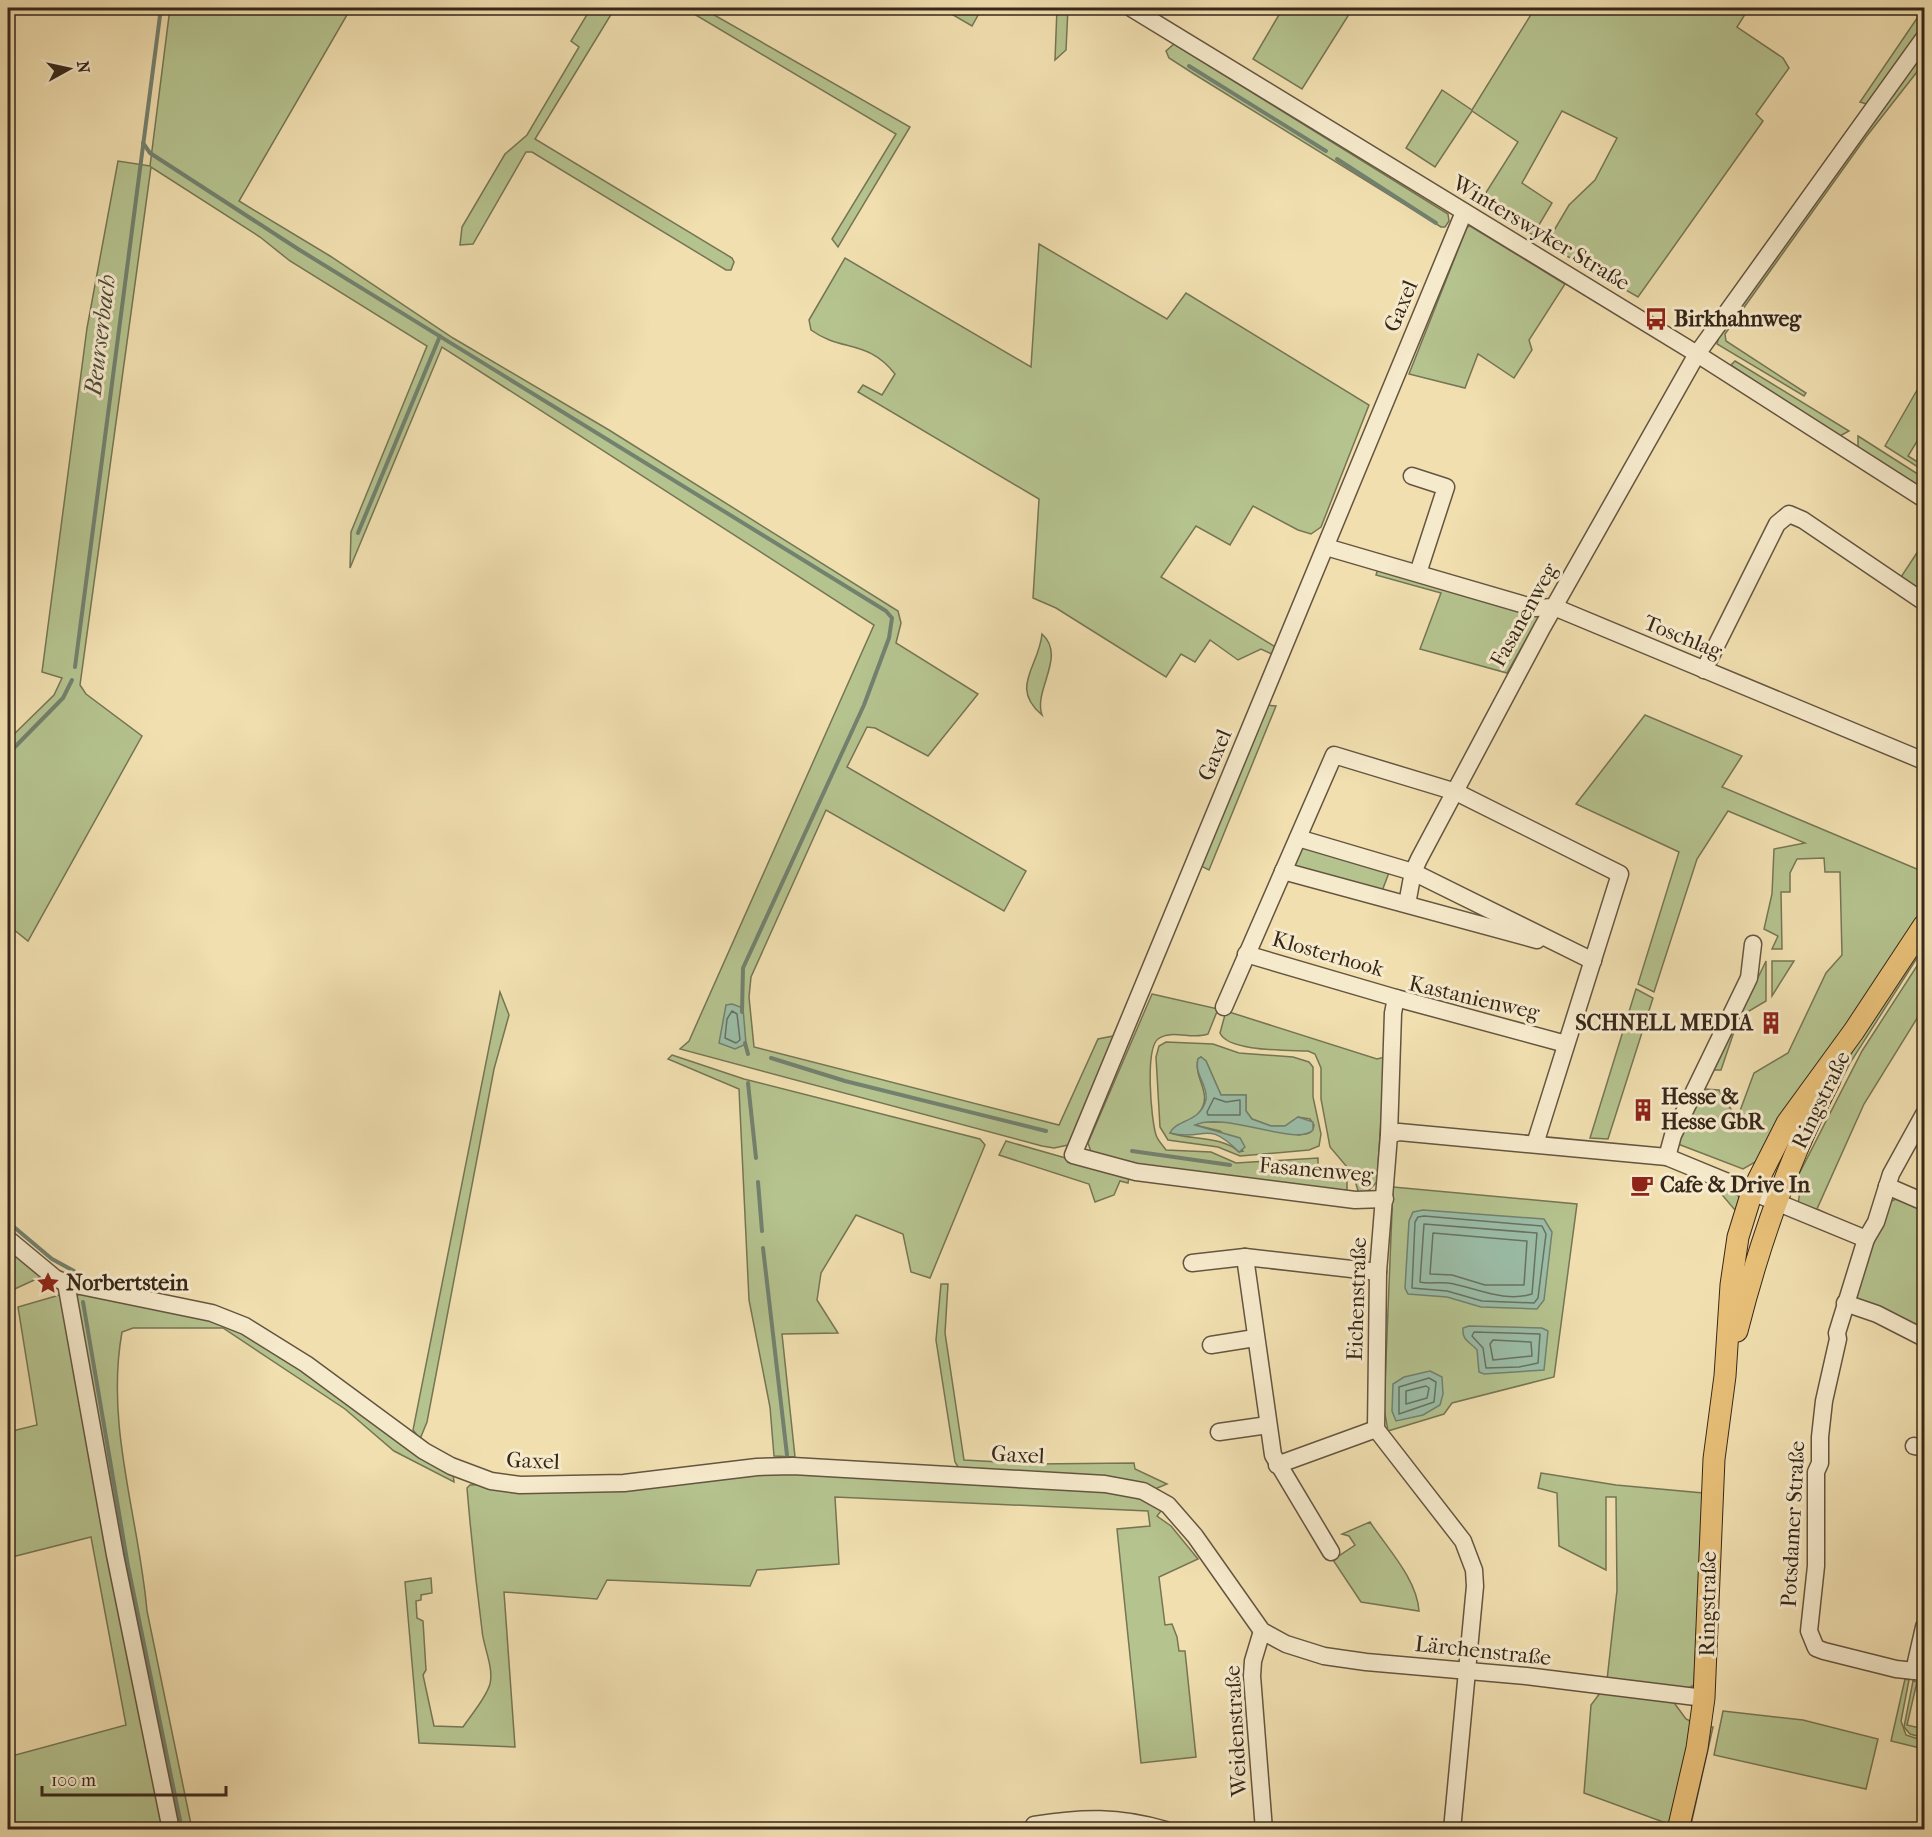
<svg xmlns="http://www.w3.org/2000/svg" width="1932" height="1837" font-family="'IM FELL French Canon',serif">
<rect width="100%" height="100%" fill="#f1dfb0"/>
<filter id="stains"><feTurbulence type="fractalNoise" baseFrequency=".00333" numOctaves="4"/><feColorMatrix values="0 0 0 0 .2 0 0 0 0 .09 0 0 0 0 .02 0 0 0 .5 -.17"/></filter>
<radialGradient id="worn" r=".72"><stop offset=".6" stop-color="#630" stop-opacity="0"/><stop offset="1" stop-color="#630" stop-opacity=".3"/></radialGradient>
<!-- green -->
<g fill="#b5c38f" stroke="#767554" stroke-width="1.5" fill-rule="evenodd">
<path d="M170,8h181l-112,193 91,55 123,82 156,92 289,181 3,12 -5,20 82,51 -50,62 -53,-28 -8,-1 -20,40 179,104 -22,40 -178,-101 -75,167 -2,20 5,50 305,78 39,-86 15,-3 21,-47 -66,156 -14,3 -12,-2 -362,-97 9,-8 185,-416 -432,-278 -92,221 1,-36 76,-186 -137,-85 -30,-24 -109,-70 -71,518 6,9 56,42 -114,205 -20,-16v-185l46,-45 8,-17 -20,-6 45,-344 31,-167 32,5z"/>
<path d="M591,8h24l-80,131 197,119 2,4 -3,8h-5l-194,-118h-6l-53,92 -13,1 2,-18 43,-73 22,-19 52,-88 -8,-6z"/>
<path d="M684,8h18l208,119 -72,120 -6,-8 64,-105z"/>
<path d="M941,8h41l-10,18z"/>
<path d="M1057,8h11l-2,42 -11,10z"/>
<path d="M1283,8h70l-51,81 -49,-30z"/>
<path d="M1535,8h214l-12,19 46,31 6,10 -33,46 7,7 -125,176 -92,-53 23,-39 26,-25 22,-42 -55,-27 -40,72 30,20 -19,32 -53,-33 38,-60 -46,-31 -37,56 -29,-19 36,-58 30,20z"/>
<path d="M1924,8v22l-54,75 -10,-3z"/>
<path d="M1924,43v20l-58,74 -141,197 1,7 80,52 -2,3 -87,-52 2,-8z"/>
<path d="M1174,44l274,170 1,7 -4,6h-4l-247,-153 -25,-16 -3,-7z"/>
<path d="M1470,226l95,58 -36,56 3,10 -18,28 -36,-24 -13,34 -56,-14 58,-147z"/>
<path d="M1039,244l128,75 19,-26 183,112 -48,122 -10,7 -13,-4 -45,-24 -23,39 -34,-19 -35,51 116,71 -3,7 -13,-6 -23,11 -28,-20 -15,22 -14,-8 -15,23 -110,-69 -23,-10 6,-99 -181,-107 5,-7 19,10 13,-21c-27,-35 -54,-22 -84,-44l-2,-10 36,-62 186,109z"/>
<path d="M1735,361l114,70 -11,6 -107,-72z"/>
<path d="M1924,378v52l-16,26 16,10v5l-39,-25z"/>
<path d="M1858,436l66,42v13l-66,-43z"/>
<path d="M1924,542v51l-23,-16z"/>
<path d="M1378,569l162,46 -33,58 -87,-24 21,-56 -65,-18z"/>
<path d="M1042,634c25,22 -9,56 0,81 -33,-28 -3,-48 0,-81z"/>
<path d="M1266,705l10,1 -67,164 -8,-4z"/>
<path d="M1645,715l97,41 -20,31 202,85v38l-167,251 -14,8 -65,-25 27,-55 14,1 18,29 17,-46 34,-20 38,-80 16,-18 -2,-83h-15l-1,-14 -27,1 -7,14v19h-9l1,57h-10l6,-13 -14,-7 8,-35 2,-45 31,-6 -77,-32 -31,48 -43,133 -16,-8 41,-132 -103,-48z"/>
<path d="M1302,845l88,25 -8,21 -90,-23z"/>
<path d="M1924,941v6l-74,116 -57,113c30,-86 80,-160 131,-235z"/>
<path d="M1924,955v52l-60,97 -47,105 15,7 -3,5 -31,-16 3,-22 -4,-5 65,-127z"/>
<path d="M1766,961v40l-27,16z"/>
<path d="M1772,961h22l-22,35z"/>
<path d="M1636,989l17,9 -45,141 -18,-1z"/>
<path d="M500,992l9,23 -15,54 -67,353 -7,17 -7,-9z"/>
<path d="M1152,994l66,15 -10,25c-15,6 -37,-5 -50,5 -13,10 -7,80 -2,96 2,6 6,9 10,15l45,2 25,11 82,-5v10l15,2v-3h4l10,15v11l-209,-23 -47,-18 -3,-9z"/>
<path d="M1226,1011l151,48 8,-2 -8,125 -10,10 -8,2 -6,-20 -23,-27 -9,-48v-31l-6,-14 -7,-3c-19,-1 -80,1 -88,-18z"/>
<path d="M1738,1020l-17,50h-7z"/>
<path d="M1166,1042l47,2 26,9 54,4 16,5 4,5v30l8,37 -2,12 -10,4 -69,6 -22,-9 -50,-7 -8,-13 -4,-70 3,-11zM1201,1057l5,4 15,34h25v16l6,8 19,7h14l13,-9 12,2 4,6c-1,9 -7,9 -15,10l-65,-13h-32l-7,3 25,6 23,20 -4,1c-16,-16 -48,-12 -69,-19 8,-9 20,-10 28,-19 17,-20 -5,-34 0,-55z"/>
<path d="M672,1055l72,24 236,60 5,6 -55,133 -19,-6 -8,-38 -47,-19 -35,58 -4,27 21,33 -56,1 13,123 -21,-1 -4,-49 -21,-107 -10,-211 -71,-30z"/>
<path d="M1006,1141l123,35 -1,7 -8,-2 -6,14 -19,7 -6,-18 -90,-29z"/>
<path d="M1713,1184l26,12 2,16 -7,-3z"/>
<path d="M1393,1187l184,17 -23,173 -102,26 -8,11 -56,17 -4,-22z"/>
<path d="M1896,1199l28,11v119l-65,-26 -4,-10 32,-90z"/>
<path d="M8,1247l35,29 -35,16z"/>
<path d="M941,1284h7l-3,49 19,127 70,4 100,-1 1,6 32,15 -12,5 -195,-19 -5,-8 -19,-122z"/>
<path d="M63,1294l103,535h-158v-72l118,-32 -35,-188 -83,21v-126l29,-7 -19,-118z"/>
<path d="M79,1294l23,1 138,33 213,146 1,8 -60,-31 -49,-42 -122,-81h-90l-11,4c-17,94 17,186 25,279l45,218h-18l-100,-529z"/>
<path d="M753,1471l369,19 42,17 -7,9 14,10 27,33 -39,18 6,48 7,-1 5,13 2,14h6l11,106 -55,6 -24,-234 33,-3 -2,-15 -313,-14 4,67 -82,6 -7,16 -143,-6 -10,19 -93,-7 11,155 -96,-4 -14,-161 26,-4 1,15 -11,2v5l-5,1 1,17 6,3 3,49 -3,5 11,51 29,1c8,-12 23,-29 27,-43 4,-17 -7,-38 -8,-54 -6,-47 -11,-95 -15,-142l3,-3z"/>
<path d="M1541,1473l75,12 87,8 -9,192 -7,4 -80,-9 10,-90 -1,-93h-10v73l-47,-24 -2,-53 -19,-5z"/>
<path d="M1370,1522c17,26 47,57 49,89l-58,-9 -28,-42 22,-15 -6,-9 -7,-2z"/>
<path d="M1905,1679l4,1 -8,41 5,14 18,6v8l-33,-8z"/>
<path d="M1913,1681l4,1 -10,43 17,4v9l-14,-4 -6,-7z"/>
<path d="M1600,1693l72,7 14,19 6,3 -21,107 -5,-2v-4l-82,-30 7,-88z"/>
<path d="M1723,1711l80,9 75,19 -12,50 -152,-34z"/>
<path d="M1707,1726l6,1 -23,102 -6,1z"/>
</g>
<!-- water -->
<g fill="#9bbda7" stroke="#73816f" stroke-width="1.5">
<path d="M732,1004l11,4 3,36 -11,5 -16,-6 7,-38z"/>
<path d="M1201,1057l5,4 15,34h25v16l6,8 19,7h14l13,-9 15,5v8c-17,17 -88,-19 -118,-5l45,13 5,9 -6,5c-34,-34 -33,-10 -69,-19 6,-14 31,-10 36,-34 2,-14 -12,-24 -8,-40z"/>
<path d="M1423,1210l121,9 8,13 -8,68 -7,9 -56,-2 -34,-10 -39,-3 -3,-6 4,-67 4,-9z"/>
<path d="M1469,1326l73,2 6,3 -4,39 -60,4 -5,-2 -2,-22c-7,-9 -15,-8 -14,-22z"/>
<path d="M1430,1371l12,6 1,17 -3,11 -17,10 -27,6 -4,-10 1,-27 11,-7z"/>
</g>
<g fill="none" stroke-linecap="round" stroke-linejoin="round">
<!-- shore -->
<g stroke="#687260" stroke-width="1.5">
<path d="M732,1011l5,3 3,26 -4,3 -11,-5 2,-19z"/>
<path d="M1214,1098l12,4 14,-2v15h-32l-1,-3z"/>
<path d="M1424,1216l118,10 4,8 -8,64 -4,5 -52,-2 -35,-10 -35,-3 3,-66 3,-5z"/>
<path d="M1424,1224l113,9 -5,61c-28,9 -57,-7 -84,-11 -9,-1 -19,1 -28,-1z"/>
<path d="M1433,1233l94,8 -3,44h-39l-33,-10 -22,-1z"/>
<path d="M1474,1332l66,2 -2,29 -19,4 -33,1 -3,-20 -11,-12z"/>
<path d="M1493,1340l38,2 1,14 -39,4 -3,-16z"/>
<path d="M1429,1378l7,4 -2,20 -35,12v-27z"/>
<path d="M1426,1386l3,2 -2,10 -21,6v-13z"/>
</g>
<!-- stream -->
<g stroke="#73816f" stroke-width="4">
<path d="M1189,66l137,85"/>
<path d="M143,143l7,10 148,96 588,362 6,7 -3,20 -25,67 -121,263 -1,44"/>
<path d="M1337,159l99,64"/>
<path d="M358,533l82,-197"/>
<path d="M75,667l86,-659"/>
<path d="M8,754l55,-56 9,-18"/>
<path d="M745,1043l3,11"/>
<path d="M771,1058l74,23 201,50"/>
<path d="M748,1083l8,75"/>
<path d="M1132,1151l98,14"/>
<path d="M1262,1167l48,5"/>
<path d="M758,1182l4,49"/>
<path d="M8,1222l44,37 22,12"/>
<path d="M763,1248l24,207"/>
<path d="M83,1302l45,264 54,264"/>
</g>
<!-- minor casing -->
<g stroke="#655540" stroke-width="19">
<g id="minor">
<path d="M1131,8l566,346 227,145"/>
<path d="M1412,476l34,11 -28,86"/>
<path d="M1326,547l209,61 19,-1 370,154"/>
<path d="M1704,670l73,-146 12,-10 14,6 121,82"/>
<path d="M1298,838l115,34 180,89"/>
<path d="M1283,871l254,69"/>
<path d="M1407,904l6,-32 6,-13 123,-231 155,-274 227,-316"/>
<path d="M1246,954l150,44"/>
<path d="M1224,1007l110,-252 122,37 164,82 -85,270"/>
<path d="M1924,1114l-33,60 -15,48 -10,17 -29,94 1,6 -14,62 -4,36v26l-4,9v94l-7,65 7,17 8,3 72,18 28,3"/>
<path d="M1389,1135l4,-122 3,-15 170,46"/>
<path d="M1667,1157l6,-22 76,-157 4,-34"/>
<path d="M1887,1186l37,16"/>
<path d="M1385,1199l-30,1 -219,-28 -63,-17 391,-943"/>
<path d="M8,1239l47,39 11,5 146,30 33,13 61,38 118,87 27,15 40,15 29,4 104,-2 133,-16 36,-1 312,18 38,7 25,14 27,31 67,95 24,13 38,12 42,6 160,14 178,22"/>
<path d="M1245,1257l28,198 58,97"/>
<path d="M1192,1263l53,-6 133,15"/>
<path d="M66,1283l49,272 56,275"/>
<path d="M1845,1303l32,11 47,24"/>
<path d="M1211,1345l44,-7"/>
<path d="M1219,1432l49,-7"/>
<path d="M1914,1446l10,2"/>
<path d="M1277,1465l99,-36"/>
<path d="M1262,1631l-9,30 -1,15 12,154"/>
<path d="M1914,1671l10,-44"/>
<path d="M1034,1825c49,-8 84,-9 132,5"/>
<path d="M1452,1830l23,-244 -1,-16 -11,-29 -87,-112 2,-157 11,-137 10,-3 268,25 199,82"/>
</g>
</g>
<!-- major casing -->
<g stroke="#36271a" stroke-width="23">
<g id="major">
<path d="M1737,1331c22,-87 51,-171 93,-251"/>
<path d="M1678,1830l19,-82 7,-50 10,-239 11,-83 6,-91 7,-48 14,-45 35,-69 67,-92 70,-106"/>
</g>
</g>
<!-- minor -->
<use href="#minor" stroke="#f6eacc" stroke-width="16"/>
<!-- major -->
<use href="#major" stroke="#e8c078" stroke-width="21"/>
</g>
<!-- icons -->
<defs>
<g id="bus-bare" transform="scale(1.8)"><path d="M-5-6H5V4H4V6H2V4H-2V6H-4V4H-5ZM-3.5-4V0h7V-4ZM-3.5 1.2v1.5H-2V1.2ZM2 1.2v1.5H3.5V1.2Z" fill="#8f2418" stroke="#f6eacc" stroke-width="2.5" paint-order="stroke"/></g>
<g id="building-bare" transform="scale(1.8)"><path d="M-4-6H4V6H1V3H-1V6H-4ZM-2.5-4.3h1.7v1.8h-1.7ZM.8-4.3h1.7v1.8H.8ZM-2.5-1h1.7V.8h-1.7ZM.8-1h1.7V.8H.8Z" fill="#8f2418" stroke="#f6eacc" stroke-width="2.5" paint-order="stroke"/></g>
<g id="cafe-bare" transform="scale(1.8)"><path d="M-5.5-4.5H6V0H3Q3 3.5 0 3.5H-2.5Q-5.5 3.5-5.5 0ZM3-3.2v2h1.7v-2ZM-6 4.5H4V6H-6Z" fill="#8f2418" stroke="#f6eacc" stroke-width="2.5" paint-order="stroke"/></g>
<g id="sight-bare" transform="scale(1.8)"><path d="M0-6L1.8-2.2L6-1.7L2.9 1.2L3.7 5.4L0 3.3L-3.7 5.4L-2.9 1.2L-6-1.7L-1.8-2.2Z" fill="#8f2418" stroke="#f6eacc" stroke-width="2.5" paint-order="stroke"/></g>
</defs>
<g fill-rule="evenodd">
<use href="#bus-bare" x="1656" y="319"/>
<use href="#building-bare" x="1771" y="1023"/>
<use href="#building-bare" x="1643" y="1110"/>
<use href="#cafe-bare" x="1642" y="1185"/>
<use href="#sight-bare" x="48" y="1283"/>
</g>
<g text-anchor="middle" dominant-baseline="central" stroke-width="6" stroke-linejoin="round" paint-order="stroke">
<!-- street labels -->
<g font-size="22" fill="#36271a" stroke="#f6eacc">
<text transform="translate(1541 233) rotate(31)">Winterswyker Straße</text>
<text transform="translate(1401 306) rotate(-67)">Gaxel</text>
<text transform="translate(1524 615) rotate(-61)">Fasanenweg</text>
<text transform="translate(1683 637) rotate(22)">Toschlag</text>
<text transform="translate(1215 755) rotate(-67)">Gaxel</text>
<text transform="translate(1328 954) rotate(16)">Klosterhook</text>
<text transform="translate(1474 998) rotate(13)">Kastanienweg</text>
<text transform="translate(1821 1100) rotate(-64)">Ringstraße</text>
<text transform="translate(1316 1170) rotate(5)">Fasanenweg</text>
<text transform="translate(1357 1299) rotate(-88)">Eichenstraße</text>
<text transform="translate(1018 1455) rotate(3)">Gaxel</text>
<text transform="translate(533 1461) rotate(2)">Gaxel</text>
<text transform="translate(1793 1524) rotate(-87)">Potsdamer Straße</text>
<text transform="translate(1708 1604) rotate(-89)">Ringstraße</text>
<text transform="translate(1483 1651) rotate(6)">Lärchenstraße</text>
<text transform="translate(1236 1731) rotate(-93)">Weidenstraße</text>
</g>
<!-- poi labels -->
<g font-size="22" font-weight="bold" fill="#36271a" stroke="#f6eacc" text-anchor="start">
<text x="1674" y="319">Birkhahnweg</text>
<text x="1753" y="1023" text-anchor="end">SCHNELL MEDIA</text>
<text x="1661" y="1097">Hesse &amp;<tspan x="1661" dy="25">Hesse GbR</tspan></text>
<text x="1660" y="1185">Cafe &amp; Drive In</text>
<text x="66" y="1283">Norbertstein</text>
</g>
<!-- water labels -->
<g font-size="24" font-style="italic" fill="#4f4c3d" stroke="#f6eacc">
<text transform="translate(100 335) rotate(-83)">Beurserbach</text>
</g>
</g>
<!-- margin -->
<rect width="1932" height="1837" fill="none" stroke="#f1dfb0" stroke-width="30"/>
<rect x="9" y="9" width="1914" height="1819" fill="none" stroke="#36271a" stroke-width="3"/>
<rect x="15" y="15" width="1902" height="1807" fill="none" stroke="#36271a" stroke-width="1.5"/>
<!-- north arrow -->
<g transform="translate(69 69) rotate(82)" stroke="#f6eacc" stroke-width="4.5" paint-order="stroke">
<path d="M0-4.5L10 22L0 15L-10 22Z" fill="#36271a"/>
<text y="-9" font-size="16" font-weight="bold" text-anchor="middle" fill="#36271a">N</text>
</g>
<!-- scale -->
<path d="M42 1786v9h184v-9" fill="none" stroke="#36271a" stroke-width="3"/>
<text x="51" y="1786" font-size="18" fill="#36271a" stroke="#f6eacc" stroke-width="4.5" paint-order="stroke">100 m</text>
<rect width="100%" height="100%" filter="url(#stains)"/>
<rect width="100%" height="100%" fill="url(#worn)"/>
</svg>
